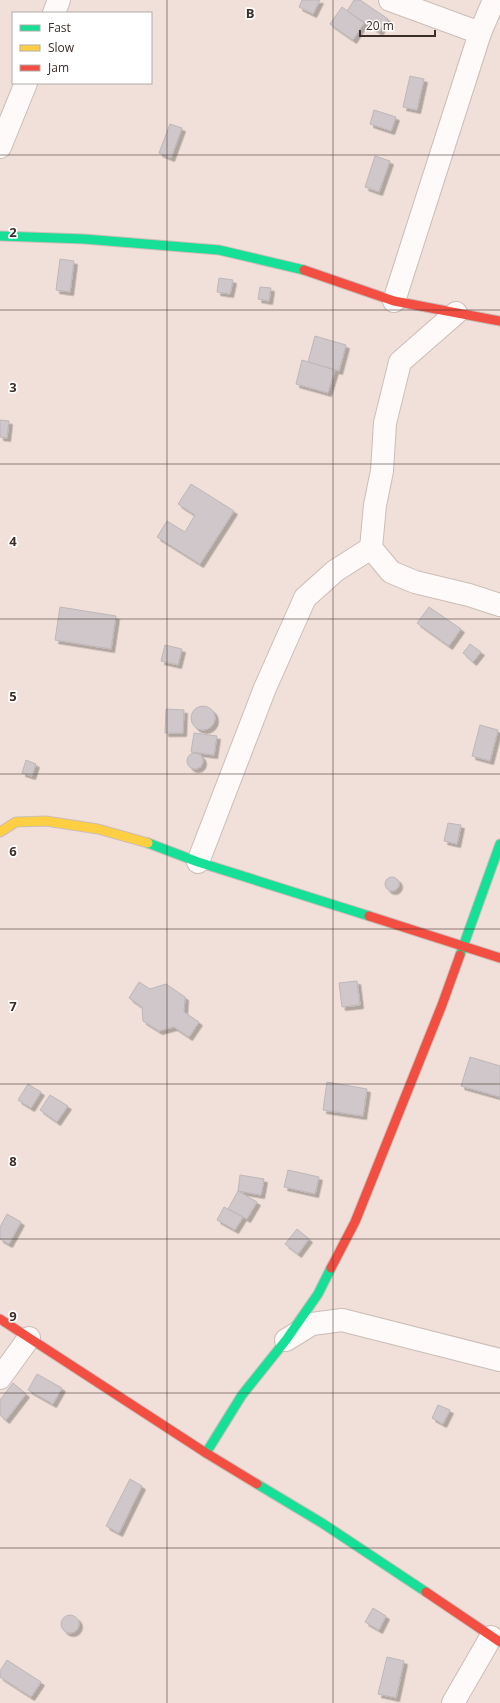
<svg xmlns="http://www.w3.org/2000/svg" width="500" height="1703" font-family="'Open Sans',sans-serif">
<defs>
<filter id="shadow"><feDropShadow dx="3.5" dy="3.5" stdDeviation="0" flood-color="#0004"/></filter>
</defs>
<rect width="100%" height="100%" fill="#f0e0d9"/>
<!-- building -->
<g fill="#cfc7ca" stroke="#beb6b9" filter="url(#shadow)">
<path d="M302,0h18l-7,14 -14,-7z"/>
<path d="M354,0h6l28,19 -9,13 -32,-21z"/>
<path d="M342,7l22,16 -11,17 -23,-16z"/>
<path d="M410,76l14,3 -7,31 -14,-3z"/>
<path d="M374,110l22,7 -5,14 -21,-7z"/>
<path d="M170,124l12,4 -11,30 -12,-5z"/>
<path d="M375,156l15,5 -11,31 -14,-5z"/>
<path d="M60,259l14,2 -4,31 -14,-2z"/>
<path d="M219,278l14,2 -3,14 -13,-2z"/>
<path d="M260,287l11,1 -2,13 -11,-2z"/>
<path d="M315,336l31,9 -7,26 -31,-9z"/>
<path d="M302,360l33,10 -7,23 -32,-9z"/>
<path d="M0,420l9,1 -2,17 -7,-1z"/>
<path d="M191,484l43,27 -34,53 -43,-27 10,-16 18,11 10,-17 -17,-11z"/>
<path d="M60,607l56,9 -5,33 -56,-9z"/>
<path d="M429,607l32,22 -12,17 -32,-23z"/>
<path d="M470,644l11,8 -8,10 -10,-9z"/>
<path d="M165,645l17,4 -4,16 -17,-4z"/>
<circle cx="203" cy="718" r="12"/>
<path d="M166,709l18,1 -1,23h-18z"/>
<path d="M480,725l18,5 -8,31 -18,-5z"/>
<path d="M194,733l23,3 -3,19 -23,-3z"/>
<circle cx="195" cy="761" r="8"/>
<path d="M26,760l10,4 -4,12 -10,-3z"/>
<path d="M448,823l13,2 -4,19 -13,-3z"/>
<circle cx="392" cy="884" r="7"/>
<path d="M357,981l3,24 -18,2 -3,-24z"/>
<path d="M139,982l11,7 16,-5 19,13 -1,15 15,10 -10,15 -15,-10 -15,4 -16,-10 -1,-14 -13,-9z"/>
<path d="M470,1057l30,9v31l-39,-11z"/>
<path d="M327,1082l40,7 -4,27 -40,-6z"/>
<path d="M28,1084l13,8 -10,16 -13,-8z"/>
<path d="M50,1095l18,11 -11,16 -17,-12z"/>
<path d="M288,1170l31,7 -4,17 -31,-7z"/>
<path d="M240,1175l24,4 -3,16 -23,-4z"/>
<path d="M238,1191l19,11 -10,17 -19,-10z"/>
<path d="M224,1207l19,10 -8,13 -18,-10z"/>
<path d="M7,1214l14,8 -12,22 -9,-5v-12z"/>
<path d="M297,1229l12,10 -11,15 -13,-10z"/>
<path d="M37,1374l25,14 -9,16 -25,-14z"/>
<path d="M13,1383l13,11 -20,26 -6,-5v-15z"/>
<path d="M438,1405l12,5 -7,14 -11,-6z"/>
<path d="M130,1479l12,7 -23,47 -13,-7z"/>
<path d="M373,1608l13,8 -7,14 -14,-8z"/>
<circle cx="70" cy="1624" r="9"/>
<path d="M387,1657l17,4 -8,37 -18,-4z"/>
<path d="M7,1660l34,22 -10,15 -31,-20v-6z"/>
</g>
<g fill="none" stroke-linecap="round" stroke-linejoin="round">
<!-- street casing -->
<g stroke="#cbbdb7" stroke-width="24">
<g id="street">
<path d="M390,0l90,33"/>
<path d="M54,13l5,-13"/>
<path d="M0,147l26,-64"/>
<path d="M394,301l86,-268 14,-33"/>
<path d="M456,313l-56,49 -15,61 -3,48 -7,34 -4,43 20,24 24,10 54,13 31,10"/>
<path d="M198,862l67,-174 40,-90 30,-27 36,-23"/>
<path d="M286,1340l26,-16 30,-4 158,40"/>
<path d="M0,1378l29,-40"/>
<path d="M453,1703l38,-66"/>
</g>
</g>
<!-- fast casing -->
<g stroke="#cbbdb7" stroke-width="11">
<g id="fast">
<path d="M0,236l84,3 135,11 85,20"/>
<path d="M148,843l50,19 171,54"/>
<path d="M460,955l40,-111"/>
<path d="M206,1453l36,-58 44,-55 32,-46 13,-26"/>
<path d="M257,1484l65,39 104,69"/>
</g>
</g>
<!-- slow casing -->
<g stroke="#cbbdb7" stroke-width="11">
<path id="slow" d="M0,832l16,-10 30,-1 52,8 50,14"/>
</g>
<!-- jam casing -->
<g stroke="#cbbdb7" stroke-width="11">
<g id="jam">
<path d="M304,270l90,31 106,20"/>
<path d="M369,916l131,42"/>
<path d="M331,1268l24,-46 87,-217 18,-50"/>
<path d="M0,1319l206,134 51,31"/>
<path d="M426,1592l74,50"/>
</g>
</g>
<!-- street -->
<use href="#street" stroke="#fdfaf9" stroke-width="22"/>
<!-- fast -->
<use href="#fast" stroke="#16e098" stroke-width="9"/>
<!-- slow -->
<use href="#slow" stroke="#ffcf43" stroke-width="9"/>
<!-- jam -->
<use href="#jam" stroke="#f24e42" stroke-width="9"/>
</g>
<!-- grid -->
<path fill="none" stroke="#3b2d27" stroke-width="1" stroke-opacity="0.55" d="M167,0v1703M333,0v1703M0,155h500M0,310h500M0,464h500M0,619h500M0,774h500M0,929h500M0,1084h500M0,1239h500M0,1393h500M0,1548h500"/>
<g font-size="13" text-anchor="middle" font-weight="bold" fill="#3b2d27" stroke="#fff" stroke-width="3.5" stroke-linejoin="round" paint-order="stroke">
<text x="250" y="18">B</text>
<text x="13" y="237">2</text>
<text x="13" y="392">3</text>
<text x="13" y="546">4</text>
<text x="13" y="701">5</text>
<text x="13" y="856">6</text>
<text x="13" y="1011">7</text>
<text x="13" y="1166">8</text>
<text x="13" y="1321">9</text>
</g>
<!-- legend -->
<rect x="12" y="12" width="140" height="72" fill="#ffffff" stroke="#b1aba9"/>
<rect x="20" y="25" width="20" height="6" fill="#16e098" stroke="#b1aba9"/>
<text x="48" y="32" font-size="12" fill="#3b2d27">Fast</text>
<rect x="20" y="45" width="20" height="6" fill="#ffcf43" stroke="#b1aba9"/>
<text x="48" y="52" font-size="12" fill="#3b2d27">Slow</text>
<rect x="20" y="65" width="20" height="6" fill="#f24e42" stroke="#b1aba9"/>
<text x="48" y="72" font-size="12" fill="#3b2d27">Jam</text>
<!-- scale -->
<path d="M360 30v6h75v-6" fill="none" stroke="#3b2d27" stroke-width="2"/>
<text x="366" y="30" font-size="12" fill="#3b2d27" stroke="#ffffff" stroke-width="3" paint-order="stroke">20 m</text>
</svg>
